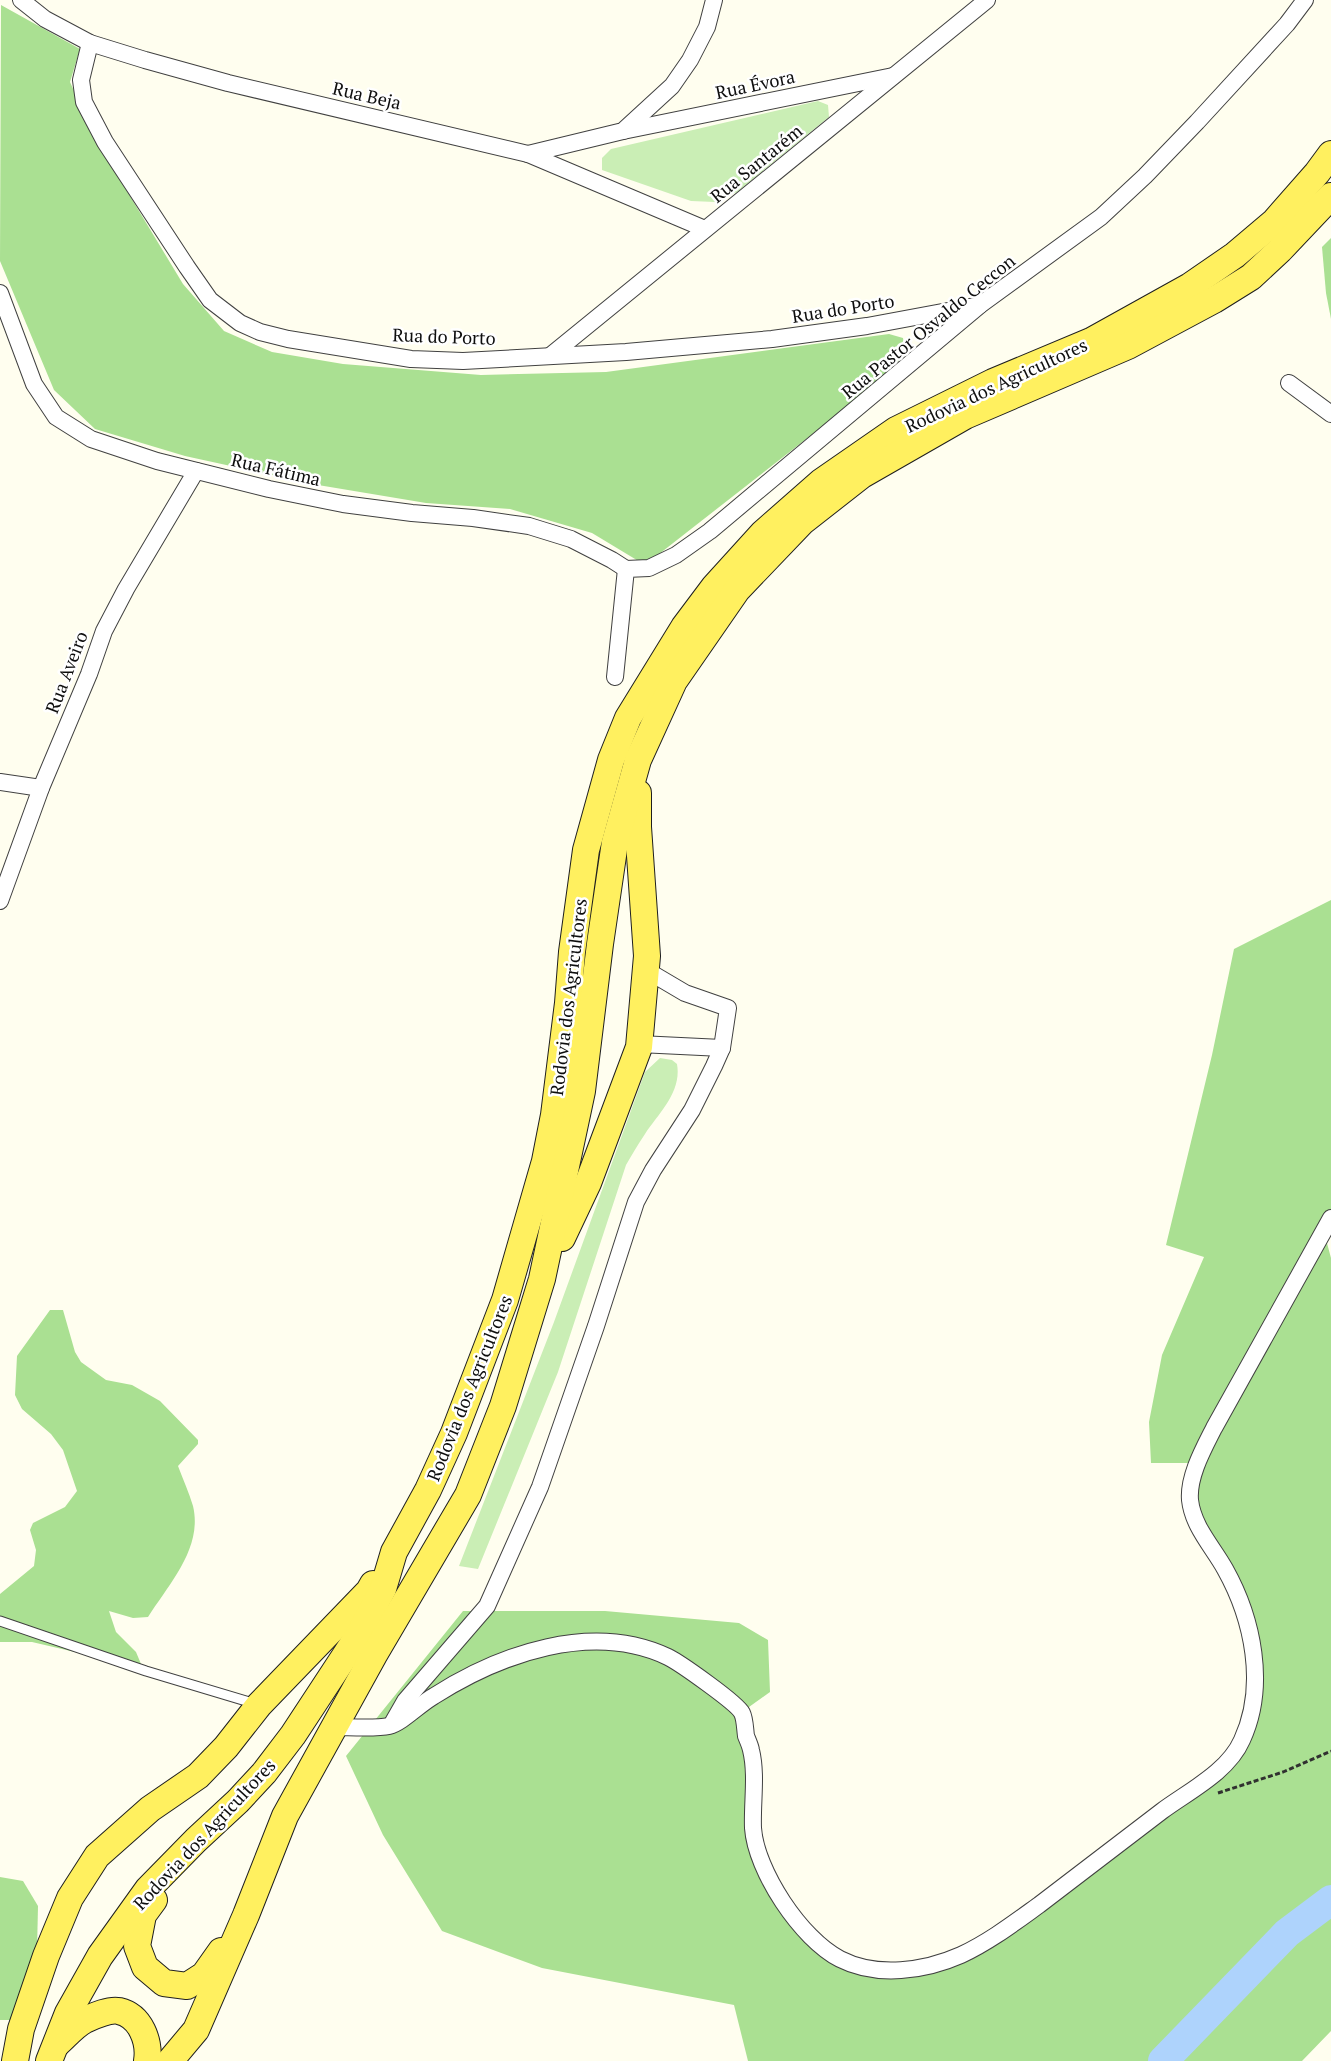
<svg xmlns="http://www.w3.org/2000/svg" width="1331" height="2061" font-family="'PT Serif',serif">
<rect width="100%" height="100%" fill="#fffeef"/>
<!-- green -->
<g fill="#caeeb5">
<path d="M818,101l10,4 1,12 -92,75 -22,10 -24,-1 -89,-31v-12l9,-9z"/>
<path d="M660,1058l12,2 5,4c5,28 -18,49 -32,70 -7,10 -13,21 -19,31l-68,207 -80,197 -19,-3 95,-244 91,-250z"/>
</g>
<!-- forest -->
<g fill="#aae092">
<path d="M1,5l79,44 -10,33 25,56 88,146 41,47 48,21 71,12 138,11 125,-3 283,-38 14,4 2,17 -54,49 -206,161 -53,-32 -82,-24 -84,-6 -108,-18 -133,-29 -90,-27 -41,-39 -54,-129z"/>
<path d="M1331,238v81l-5,-26 -4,-46z"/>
<path d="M1331,900v318l-7,14 7,26v773l-29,30h-554l-14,-56 -192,-37 -100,-37 -59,-96 -37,-79 117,-145h142l134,12 29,17 2,52 -28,20 17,143 52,82 57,32 91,-13 260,-186 25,-34 7,-97 -58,-128 4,-48h-46l-2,-41 13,-67 42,-98 -38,-12 46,-190 22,-106z"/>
<path d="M50,1310h13l12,42 6,10 25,18 26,5 28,16 38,39v4l-20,22c5,13 11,27 15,40 10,42 -24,78 -45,111l-15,1 -24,-7 7,21 20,20 5,12 -19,-1 -90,-21h-32v-48l34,-28 2,-16 -6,-20 3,-7 32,-16 12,-16 -14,-41 -12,-16 -29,-25 -7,-14 2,-39z"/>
<path d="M0,1877l23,4 15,25 -2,89 -10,25h-26z"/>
</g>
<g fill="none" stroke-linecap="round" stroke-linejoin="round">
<!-- river -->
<path stroke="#aed3fc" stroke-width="30" d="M1163,2061l124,-128 44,-33"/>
<!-- lane casing -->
<g stroke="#414141" stroke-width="11">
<path id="lane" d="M0,1621l146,50 110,33"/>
</g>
<!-- street casing -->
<g stroke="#414141" stroke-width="18">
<g id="street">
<path d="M21,0l24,19 45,24 55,17 83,23 300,71 177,75"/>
<path d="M90,43l-9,37 3,22 21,40 82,125 23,33 30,23 20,9 28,7 123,20 52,2 163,-9 146,-13 95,-13 113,-21"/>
<path d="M623,131l270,-55"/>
<path d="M528,154l95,-23 49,-45 18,-26 17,-33 7,-27"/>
<path d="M0,293l34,91 22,33 35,22 66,22 112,28 74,15 69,9 61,5 56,8 42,13 41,21 14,9"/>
<path d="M550,356l437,-356"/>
<path d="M1289,383l42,31"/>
<path d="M615,677l11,-108 23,-1 27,-13 34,-24 270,-226 121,-88 44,-41 52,-54 90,-98 18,-24"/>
<path d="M0,782l41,6"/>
<path d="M0,901l41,-113 48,-114 15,-43 22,-42 70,-118"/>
<path d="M639,1044l83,4"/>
<path d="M393,1722l12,-21 82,-95 53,-119 56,-161 40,-124 17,-32 39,-60 22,-44 8,-18 6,-40 -43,-15 -39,-23"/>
<path d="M335,1727c14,0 41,2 54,-1 13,-3 32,-23 45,-30 66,-42 158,-75 234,-39 12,6 69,46 74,56 3,6 3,16 4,23 2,5 4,9 5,14 6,25 1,52 2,78 3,43 48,111 87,131 37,19 85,12 121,-4 28,-13 53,-32 78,-50 41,-31 82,-63 123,-94 27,-20 66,-39 80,-71 25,-54 11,-121 -17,-171 -12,-22 -32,-42 -35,-69 -2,-24 14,-52 24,-72l117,-210"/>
</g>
</g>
<!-- primary casing -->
<g stroke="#1f1f1f" stroke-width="28">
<g id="primary">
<path d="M562,1238l26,-55 51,-136 8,-91 -9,-129v-34"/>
<path d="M154,1900l-11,15 -6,31 8,21 19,16 23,3 17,-11 17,-24"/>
<path d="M58,2043c8,-7 17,-18 27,-23 9,-4 24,-11 34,-9 22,5 31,31 28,50"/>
<path d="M15,2061l6,-32 25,-73 24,-58 27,-42 53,-47 48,-33 28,-29 33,-42 110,-114 4,-7"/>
<path d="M49,2061l19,-48 32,-57 48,-67 48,-49 42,-39 26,-28 29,-38 65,-99 25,-47 11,-37 34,-62 26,-57 51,-133 40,-139 9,-46 14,-112 4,-51 14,-102 25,-90 17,-42 56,-91 30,-40 49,-54 58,-51 75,-52 97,-48 98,-41 99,-55 45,-31 39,-33 43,-49 14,-19"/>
<path d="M170,2061l26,-31 50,-115 39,-99 89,-161 94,-160 35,-89 39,-127 40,-188 18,-147 15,-102 23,-82 36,-79 63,-91 65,-68 60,-47 103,-59 163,-70 86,-46 37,-23 29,-27 51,-54"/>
</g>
</g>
<!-- path -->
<path stroke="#303030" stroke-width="3" stroke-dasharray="5 2.5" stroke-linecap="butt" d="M1218,1793l65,-21 48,-21"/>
<!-- lane -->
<use href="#lane" stroke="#fff" stroke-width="9"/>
<!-- street -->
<use href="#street" stroke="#fff" stroke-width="16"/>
<!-- primary -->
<use href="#primary" stroke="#fff05f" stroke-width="26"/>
</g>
<g text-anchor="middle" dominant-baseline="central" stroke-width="5" stroke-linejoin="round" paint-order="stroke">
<!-- street labels -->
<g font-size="18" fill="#0e0e0e" stroke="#fff">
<text transform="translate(755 84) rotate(-12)">Rua Évora</text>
<text transform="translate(367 95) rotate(13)">Rua Beja</text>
<text transform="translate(756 163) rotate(-39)">Rua Santarém</text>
<text transform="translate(843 308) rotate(-9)">Rua do Porto</text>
<text transform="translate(928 326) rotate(-39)">Rua Pastor Osvaldo Ceccon</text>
<text transform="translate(444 336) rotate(2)">Rua do Porto</text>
<text transform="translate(996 385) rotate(-25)">Rodovia dos Agricultores</text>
<text transform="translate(276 469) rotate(13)">Rua Fátima</text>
<text transform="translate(66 672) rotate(-69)">Rua Aveiro</text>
<text transform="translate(568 997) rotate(-83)">Rodovia dos Agricultores</text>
<text transform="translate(469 1388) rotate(-68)">Rodovia dos Agricultores</text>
<text transform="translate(204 1834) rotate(-47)">Rodovia dos Agricultores</text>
</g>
</g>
</svg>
